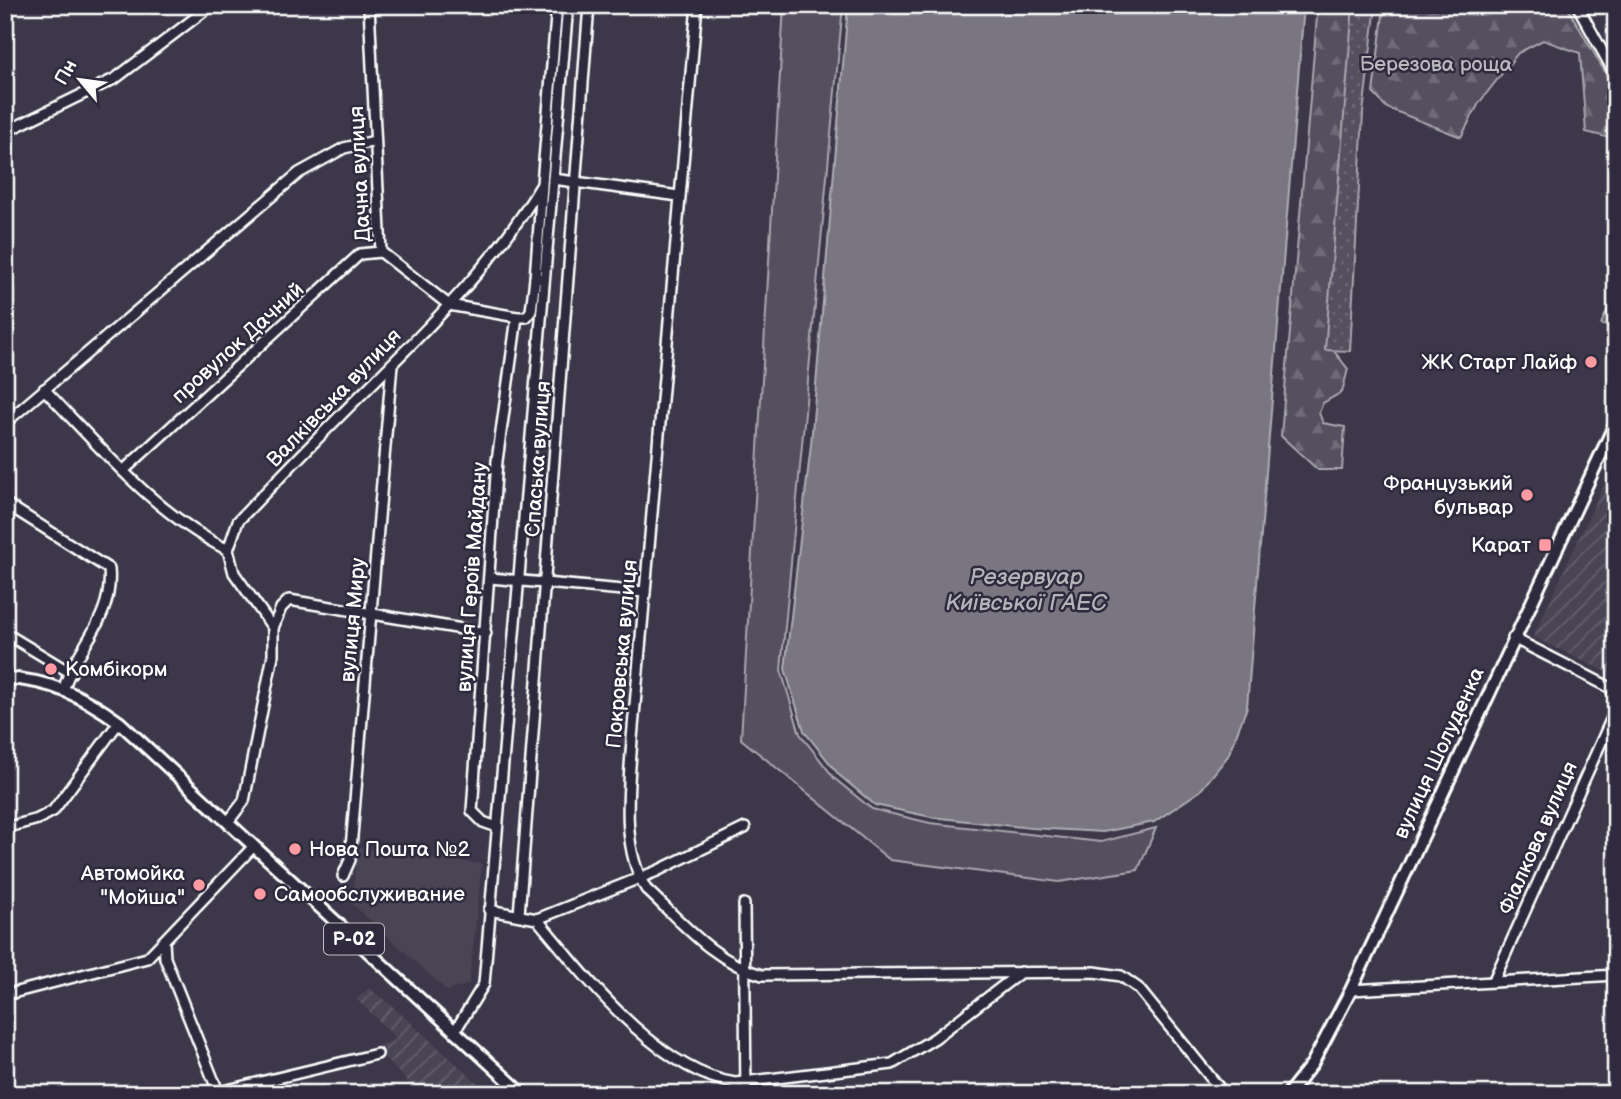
<svg xmlns="http://www.w3.org/2000/svg" width="1621" height="1099" font-family="'Balsamiq Sans',sans-serif">
<defs>
<pattern id="industrial-furrows" width="10" height="10" patternUnits="userSpaceOnUse" patternTransform="scale(1.75)"><rect width="10" height="10" fill="#494455"/><path d="M-1 1l2-2M0 10L10 0M9 11l2-2" fill="none" stroke="#64606e"/></pattern>
<pattern id="forest-firs" width="22" height="20" patternUnits="userSpaceOnUse" patternTransform="scale(1.75)"><rect width="22" height="20" fill="#555060"/><path d="M5 1l3.5 6h-7zM16 11l3.5 6h-7z" fill="#6e6a78"/></pattern>
<pattern id="park-tufts" width="24" height="20" patternUnits="userSpaceOnUse" patternTransform="scale(1.75)"><rect width="24" height="20" fill="#555060"/><path d="M3 7l-1-3M5 7V3M7 7l1-3M15 17l-1-3M17 17v-4M19 17l1-3" fill="none" stroke="#6e6a78"/></pattern>
<pattern id="garden-dots" width="8" height="8" patternUnits="userSpaceOnUse" patternTransform="scale(1.75)"><rect width="8" height="8" fill="#555060"/><path d="M2 2h.1M6 6h.1" fill="none" stroke="#6e6a78" stroke-width="1.8" stroke-linecap="round"/></pattern>
</defs>
<rect width="100%" height="100%" fill="#3c3749"/>
<filter id="ink" filterUnits="userSpaceOnUse"><feTurbulence type="fractalNoise" baseFrequency=".0143" numOctaves="2"/><feDisplacementMap in="SourceGraphic" scale="14" xChannelSelector="R" yChannelSelector="G"/><feConvolveMatrix kernelMatrix="1 2 1 2 8 2 1 2 1" color-interpolation-filters="sRGB"/></filter>
<g filter="url(#ink)">
<!-- built -->
<path fill="#494455" d="M358,847l124,17 -13,120 -22,7 -96,-88z"/>
<!-- industrial -->
<g fill="url(#industrial-furrows)">
<path d="M1616,458v219l-83,-40z"/>
<path d="M369,988l22,17 99,89h-70l-47,-47 24,-8 -41,-40z"/>
</g>
<!-- grass -->
<path fill="#555060" stroke="#aaa8b0" stroke-width="2" d="M784,5h59l-62,665 19,64 35,45 37,30 58,14 171,19 55,-14 -18,42 -79,12 -169,-22 -149,-121z"/>
<!-- forest -->
<g fill="url(#forest-firs)" stroke="#aaa8b0" stroke-width="2">
<path d="M1318,5h52l-40,341 18,23 -6,23 -19,11 -4,10 4,10 22,4 -3,43h-24l-37,-34z"/>
<path d="M1417,5h149l50,86v46l-2,2 -28,-7 -6,-79 -37,-13 -25,13 -39,50 -18,34 -74,-29 -14,-15 10,-78c11,-8 22,-5 34,-10z"/>
</g>
<!-- park -->
<path fill="url(#park-tufts)" stroke="#aaa8b0" stroke-width="2" d="M1615,294l1,34 -1,2 -14,-6z"/>
<!-- garden -->
<path fill="url(#garden-dots)" stroke="#aaa8b0" stroke-width="2" d="M1353,5h23l-13,108 -13,238 -25,-1z"/>
<!-- water -->
<path fill="#797682" stroke="#afadb4" stroke-width="2" d="M848,5h456l-57,702 -19,49 -28,35 -46,31 -51,10 -72,-4 -100,-11 -56,-12 -36,-30 -35,-44 -19,-62 26,-225z"/>
<g fill="none" stroke-linecap="round" stroke-linejoin="round">
<!-- minor casing -->
<g stroke="#fff" stroke-width="14">
<g id="minor">
<path d="M369,5l12,247 68,53 68,12h9l5,-6 4,-33 9,1"/>
<path d="M697,5l-65,734c-3,48 -12,106 14,150 35,32 68,73 116,86l332,-3 27,4 17,12 86,106"/>
<path d="M1577,5l39,71"/>
<path d="M5,132l111,-54 96,-73"/>
<path d="M553,179l126,17"/>
<path d="M535,278l7,-92"/>
<path d="M44,389c56,58 111,125 184,161"/>
<path d="M5,423l294,-250 45,-25 31,-7"/>
<path d="M123,471l237,-217 21,-2"/>
<path d="M5,503l104,66c5,51 -33,78 -45,119"/>
<path d="M490,578l155,14"/>
<path d="M273,628l8,-20 8,-8 197,33"/>
<path d="M5,633l66,40"/>
<path d="M1513,638l96,49 7,9"/>
<path d="M228,822l16,-21 29,-146v-27l-39,-55 -6,-23 10,-29c42,-44 84,-88 127,-130 64,-64 131,-129 177,-207l15,-179"/>
<path d="M497,827l-14,-5 -11,-11 25,-350 20,-144"/>
<path d="M5,828l33,-9 15,-8 66,-89"/>
<path d="M343,876l7,-16 42,-496"/>
<path d="M744,904l2,190"/>
<path d="M489,910l48,9 120,-48 88,-43"/>
<path d="M519,915l70,-910"/>
<path d="M537,919c48,57 120,152 198,164l157,-19 43,-26 86,-66"/>
<path d="M164,942l1,16 54,136"/>
<path d="M1493,982l123,-273"/>
<path d="M1351,990l265,-15"/>
<path d="M5,995l142,-37 107,-112"/>
<path d="M455,1031l29,-47 84,-979"/>
<path d="M211,1094l166,-40"/>
</g>
</g>
<!-- major casing -->
<g stroke="#fff" stroke-width="16">
<g id="major">
<path d="M5,678c45,2 78,18 114,44l404,372"/>
<path d="M1288,1094l24,-30 39,-74 265,-568"/>
</g>
</g>
<!-- minor -->
<use href="#minor" stroke="#2f2a3d" stroke-width="9"/>
<!-- major -->
<use href="#major" stroke="#2f2a3d" stroke-width="10"/>
</g>
</g>
<!-- markers -->
<g fill="#ff9aa2" stroke="#2f2a3d" stroke-width="2.5">
<circle cx="1591" cy="362" r="7"/>
<circle cx="1527" cy="495" r="7"/>
<rect x="1538" y="538" width="14" height="14" rx="3.5"/>
<circle cx="51" cy="669" r="7"/>
<circle cx="295" cy="849" r="7"/>
<circle cx="199" cy="885" r="7"/>
<circle cx="260" cy="894" r="7"/>
</g>
<g text-anchor="middle" dominant-baseline="central" stroke-width="5" stroke-linejoin="round" paint-order="stroke">
<!-- shield labels -->
<rect fill="#2f2a3d" stroke="#c1bfc5" stroke-width="2" x="324" y="923.5" width="60" height="31" rx="5"/>
<g font-size="19" font-weight="bold" fill="#fff">
<text x="354" y="939">Р-02</text>
</g>
<!-- park labels -->
<g font-size="21" fill="#bbb9bf" stroke="#2f2a3d">
<text x="1436" y="64">Березова роща</text>
</g>
<!-- street labels -->
<g font-size="21" fill="#fff" stroke="#2f2a3d">
<text transform="translate(360 174) rotate(-93)">Дачна вулиця</text>
<text transform="translate(238 343) rotate(-42)">провулок Дачний</text>
<text transform="translate(334 398) rotate(-46)">Валківська вулиця</text>
<text transform="translate(538 459) rotate(-86)">Спаська вулиця</text>
<text transform="translate(472 577) rotate(-86)">вулиця Героїв Майдану</text>
<text transform="translate(353 620) rotate(-85)">вулиця Миру</text>
<text transform="translate(622 654) rotate(-85)">Покровська вулиця</text>
<text transform="translate(1439 753) rotate(-65)">вулиця Шолуденка</text>
<text transform="translate(1538 838) rotate(-66)">Фіалкова вулиця</text>
</g>
<!-- poi labels -->
<g font-size="21" fill="#fff" stroke="#2f2a3d" text-anchor="end">
<text x="1577" y="362">ЖК Старт Лайф</text>
<text x="1513" y="483">Французький<tspan x="1513" dy="24">бульвар</tspan></text>
<text x="1531" y="545">Карат</text>
<text x="65" y="669" text-anchor="start">Комбікорм</text>
<text x="309" y="849" text-anchor="start">Нова Пошта №2</text>
<text x="185" y="873">Автомойка<tspan x="185" dy="24">"Мойша"</tspan></text>
<text x="274" y="894" text-anchor="start">Самообслуживание</text>
</g>
<!-- water labels -->
<g font-size="23" font-style="italic" fill="#b5b4ba" stroke="#2f2a3d">
<text x="1026" y="577">Резервуар<tspan x="1026" dy="26">Київської ГАЕС</tspan></text>
</g>
</g>
<!-- margin -->
<rect width="1621" height="1099" fill="none" stroke="#2f2a3d" stroke-width="28"/>
<rect x="14" y="14" width="1593" height="1071" fill="none" stroke="#fff" stroke-width="2.5" filter="url(#ink)"/>
<!-- north arrow -->
<g transform="translate(80 80) rotate(299)" stroke="#2f2a3d" stroke-width="5" paint-order="stroke">
<path d="M0-5L12 26L0 18L-12 26Z" fill="#ffffff"/>
<text y="-10" font-size="19" font-weight="bold" text-anchor="middle" fill="#ffffff">Пн</text>
</g>
</svg>
